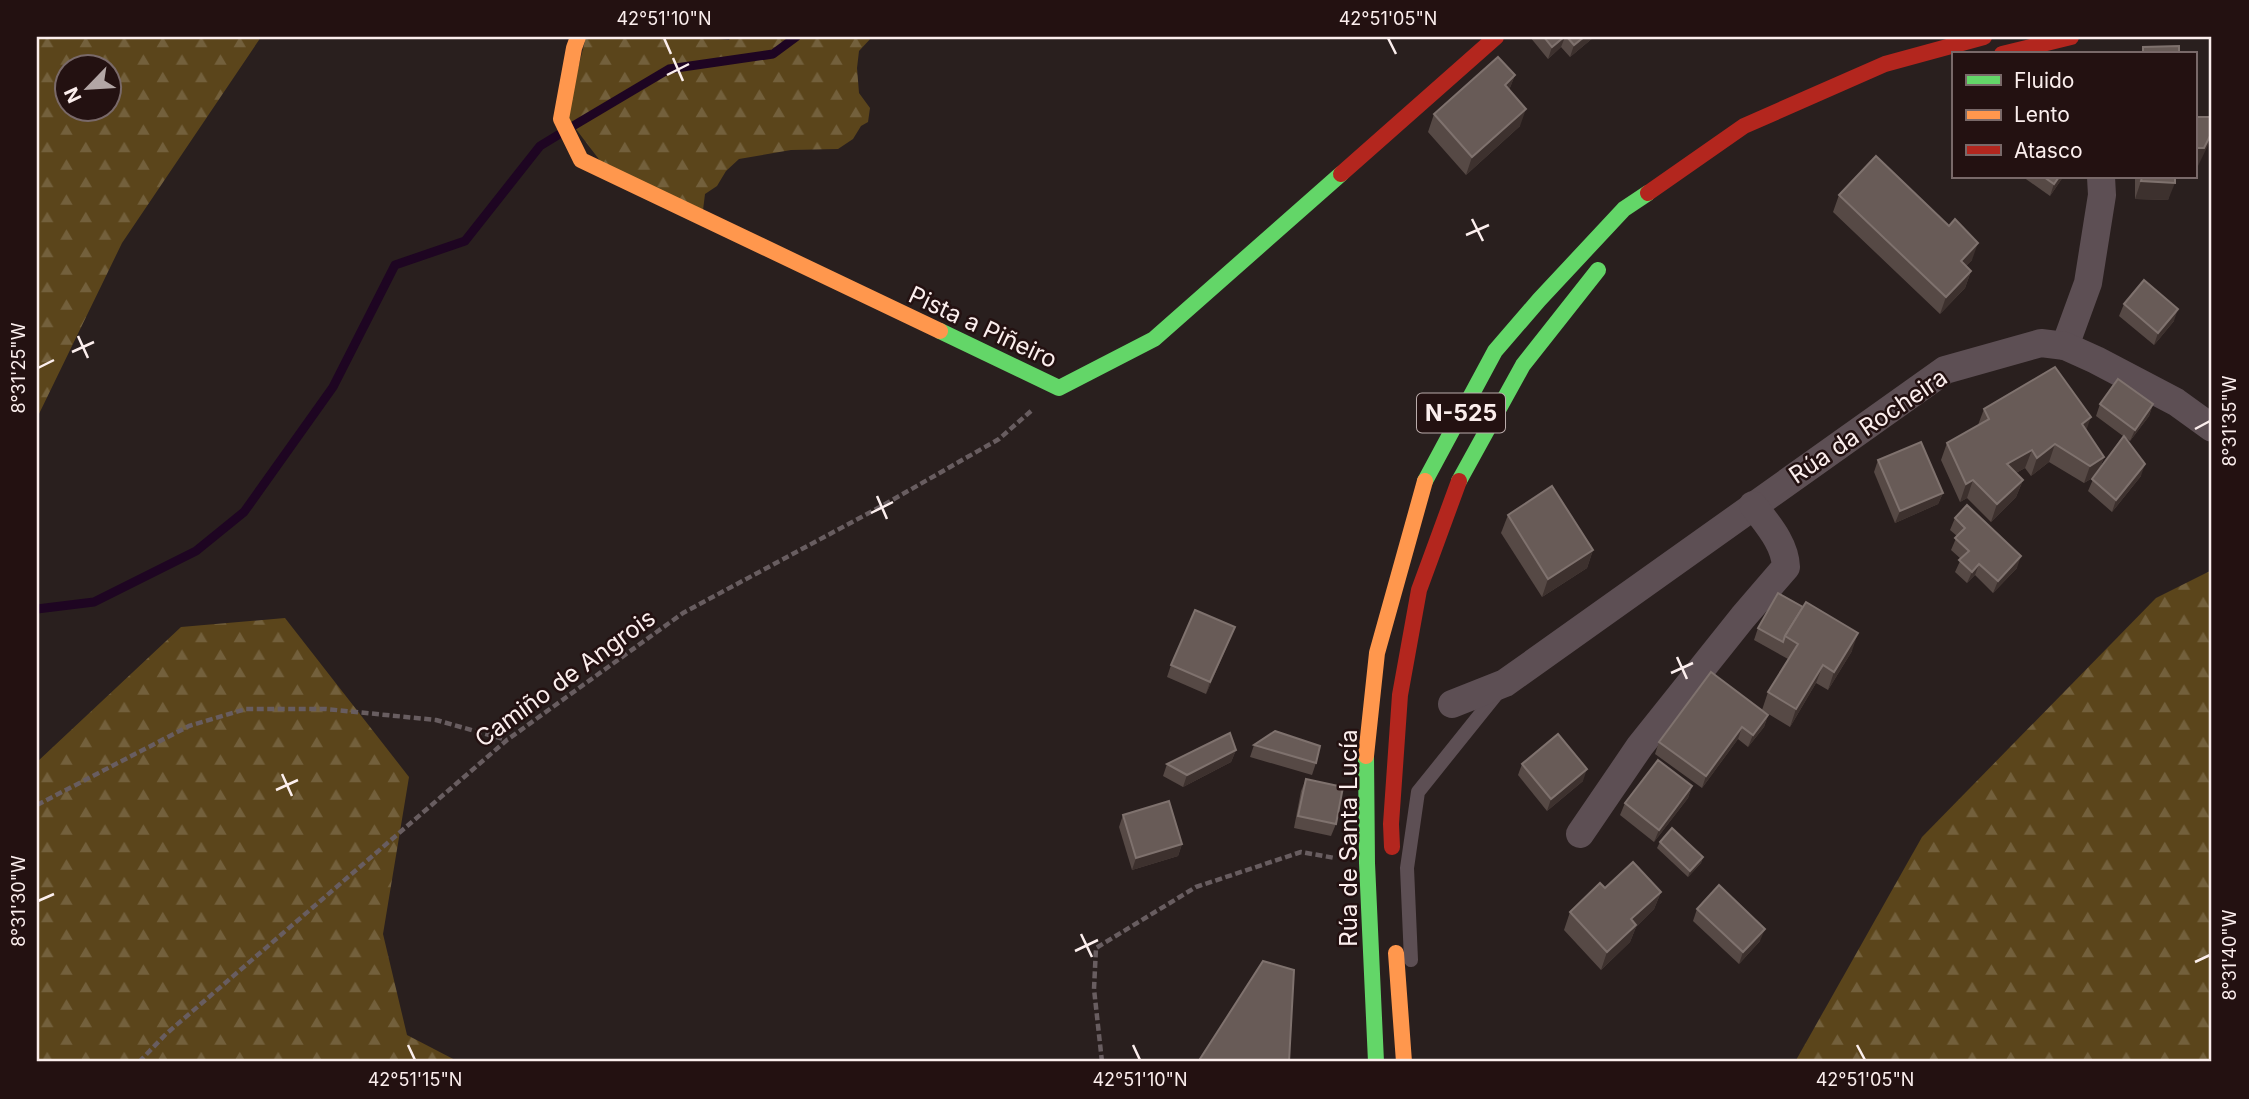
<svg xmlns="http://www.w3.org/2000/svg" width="2249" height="1099" font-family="Inter,sans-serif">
<defs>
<pattern id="forest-firs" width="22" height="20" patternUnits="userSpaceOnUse" patternTransform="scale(1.75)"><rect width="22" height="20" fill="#5b451b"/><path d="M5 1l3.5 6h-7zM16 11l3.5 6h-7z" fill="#73603c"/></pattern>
</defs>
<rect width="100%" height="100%" fill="#291f1e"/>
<!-- forest -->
<g fill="url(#forest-firs)" fill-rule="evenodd">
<path d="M37,37h224l-139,206 -85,175zM66,66h42v42h-42z"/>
<path d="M586,37h109l34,3 2,-3h141l-13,14 -2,17 2,25 11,15 -2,14 -7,4 -8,13 -15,10 -47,1 -52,9 -13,12 -9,15 -12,8 -2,16 -102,-48 -35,-46z"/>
<path d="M2212,570v492h-417l127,-225 234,-239z"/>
<path d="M285,618l124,159 -26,157 24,101 52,27h-422v-300l144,-135z"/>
</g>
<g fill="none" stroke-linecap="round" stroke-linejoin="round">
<!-- stream -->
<g stroke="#1e0522" stroke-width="9">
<path d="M573,126l96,-57 104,-15 23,-17"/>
<path d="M37,609l57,-7 102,-51 48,-39 89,-125 62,-122 70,-24 75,-95 18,-11"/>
</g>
<!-- path -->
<g stroke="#685d60" stroke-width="4.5" stroke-dasharray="7 3.5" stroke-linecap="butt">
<path d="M37,805l152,-79 57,-17h80l110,11 71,20"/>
<path d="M139,1062l27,-28 341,-294 176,-127 197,-106 119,-68 32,-28"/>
<path d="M1102,1062l-8,-73 2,-41 100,-61 105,-35 34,6"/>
</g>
<!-- lane -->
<path stroke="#5d4f54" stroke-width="14" d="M1411,960l-4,-92 11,-76 81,-101"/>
<!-- street -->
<g stroke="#5d4f54" stroke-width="28">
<path d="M2065,346l23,-63 14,-88 -1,-18"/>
<path d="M1452,704l53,-21 440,-313 96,-27 24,3 31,14 80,42 36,26"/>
<path d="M1580,834l60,-88 103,-129 43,-50c-1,-24 -19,-43 -33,-62"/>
</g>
<!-- fast -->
<g stroke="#63d668" stroke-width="16">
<path d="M940,331l119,57 95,-49 187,-165"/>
<path d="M1425,481l70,-130 44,-51 85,-91 24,-16"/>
<path d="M1459,481l64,-116 75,-95"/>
<path d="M1366,756l1,107 9,199"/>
</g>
<!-- slow -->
<g stroke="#ff974d" stroke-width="16">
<path d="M578,37l-4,11 -13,71 20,41 359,171"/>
<path d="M1366,756l11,-103 48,-172"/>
<path d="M1396,953l8,109"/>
</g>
<!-- jam -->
<g stroke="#b3261e" stroke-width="16">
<path d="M2002,54l69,-17"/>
<path d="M1341,174l155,-137"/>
<path d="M1648,193l96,-67 141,-62 99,-27"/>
<path d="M1392,847l-1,-23 9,-129 19,-105 40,-109"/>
</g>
</g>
<!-- wall -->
<g fill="#564945">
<path d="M1530,37h64l-24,20 -9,-10 -13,12z"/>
<path d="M1515,75l-6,15 11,36 -54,49 -38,-43 6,-18z"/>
<path d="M2023,177h40l-13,19z"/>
<path d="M2135,177h40l-7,23 -33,-1z"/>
<path d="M1839,195l133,65 -6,6 5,5 -6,17 -25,26 -107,-102z"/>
<path d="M2124,304l50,17 -20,24 -35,-29z"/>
<path d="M2100,404h53l-4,12 -19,25 -5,-4 16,39 -29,36 -24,-21 6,-14 -10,6 -35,-21 -18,14 -6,-8 -9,5 7,7 -7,17 -25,25 -24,-24 -7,4 -19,-42 6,-17 31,-18 6,-16 102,21 18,27 -5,13 24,-34 -27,-20z"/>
<path d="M1878,460l65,33 -5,11 -43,19 -21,-51z"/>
<path d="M1508,515l85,35 -6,18 -45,29 -41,-64z"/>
<path d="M1955,518l62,50 -24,25 -18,-18 -8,8 -12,-11 6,-13 -10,-9 6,-14 -7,-6z"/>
<path d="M1758,628l94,23 -24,39 -12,-7 -26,44 -28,-17 6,-18 20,-33 -34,-19z"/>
<path d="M1230,639l-24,55 -39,-17 4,-12z"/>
<path d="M1768,715l-4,12 -16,20 -10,-8 -36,49 -47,-34 4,-12z"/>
<path d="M1254,745l62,18 -4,12 -62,-18z"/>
<path d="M1236,750l-5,12 -48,25 -20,-11 4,-12z"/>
<path d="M1522,764l61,17 -36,30 -29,-36z"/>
<path d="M1306,779l30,45 -5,12 -37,-8 7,-37z"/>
<path d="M1692,786l-4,12 -34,44 -34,-27 5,-12z"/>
<path d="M1123,815l59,29 -4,12 -46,14 -13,-43z"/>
<path d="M1660,842l43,15 -2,6 -13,14 -31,-29z"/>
<path d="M1605,888l56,4 -7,17 -18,18 -6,15 -29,28 -37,-40 6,-18z"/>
<path d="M1697,909l63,32 -21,23 -46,-43z"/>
</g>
<!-- shaded-wall -->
<g fill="#3d312e">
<path d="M1564,37h1l-4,10 -13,12 4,-12z"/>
<path d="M1584,37h10l-24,20 4,-12z"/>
<path d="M1515,75l-7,18 -3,-8z"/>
<path d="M1526,109l-6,17 -54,49 6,-18z"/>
<path d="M2212,132v5l-14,29h-3v-18z"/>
<path d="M2059,177h4l-13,19 4,-12z"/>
<path d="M2141,181l34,2 -7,17 -33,-1z"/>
<path d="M1978,243l-6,17 -18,19 7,-18z"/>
<path d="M1971,271l-6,17 -25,26 6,-17z"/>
<path d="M2178,309l-4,12 -20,24 4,-12z"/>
<path d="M2153,404l-4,12 -19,25 5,-11z"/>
<path d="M2091,417l-6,17 -3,-10z"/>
<path d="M2055,444l-6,18 -18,14 6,-18z"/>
<path d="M2032,450l-7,18 -25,13 7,-17z"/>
<path d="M2104,457l-7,18 -13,8 6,-17z"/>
<path d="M2145,464l-4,12 -29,36 4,-12z"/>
<path d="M1973,480l-6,18 -7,4 6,-18z"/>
<path d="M2023,480l-7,17 -25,25 6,-18z"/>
<path d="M1943,493l-5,11 -43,19 5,-12z"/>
<path d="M1593,550l-6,18 -45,29 6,-18z"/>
<path d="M2021,556l-4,12 -24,25 5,-12z"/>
<path d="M1979,564l-4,11 -8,8 5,-11z"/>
<path d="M1235,627l-5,12 -24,55 4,-12z"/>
<path d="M1858,633l-6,18 -24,39 6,-18z"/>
<path d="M1823,665l-7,18 -26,44 6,-18z"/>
<path d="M1768,715l-4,12 -16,20 5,-12z"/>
<path d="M1742,727l-4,12 -36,49 4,-12z"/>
<path d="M1236,750l-5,12 -48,25 4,-12z"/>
<path d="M1587,769l-4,12 -36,30 4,-12z"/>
<path d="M1692,786l-4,12 -34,44 5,-12z"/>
<path d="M1182,844l-4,12 -46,14 4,-12z"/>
<path d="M1703,857l-2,6 -13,14 2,-6z"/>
<path d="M1661,892l-7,17 -18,18 -6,15 -29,28 6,-18 24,-33z"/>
<path d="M1765,929l-5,12 -21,23 4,-12z"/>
</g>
<!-- building -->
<g fill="#685b57" stroke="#7f726e" stroke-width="2">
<path d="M1544,37h20l-12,10z"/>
<path d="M1567,37h17l-10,8z"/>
<path d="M2179,46v8h-36v-7z"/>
<path d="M1498,57l17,18 -10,10 21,24 -54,48 -38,-43z"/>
<path d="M2195,117h17v15l-8,16h-9z"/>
<path d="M1876,156l73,70 6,-7 23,24 -17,18 10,10 -25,26 -107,-102z"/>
<path d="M2044,177h15l-5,7z"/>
<path d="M2142,177h33v6l-34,-2z"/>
<path d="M2144,280l34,29 -20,24 -34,-29z"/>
<path d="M2055,367l36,50 -9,7 22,33 -14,9 -35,-22 -18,14 -5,-8 -25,14 16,16 -26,24 -24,-24 -7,4 -19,-41 42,-24 -5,-10z"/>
<path d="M2118,379l35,25 -18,26 -35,-26z"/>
<path d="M2124,436l21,28 -29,36 -24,-21z"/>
<path d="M1921,442l22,51 -43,18 -22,-51z"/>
<path d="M1552,486l41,64 -45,29 -40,-64z"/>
<path d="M1967,505l54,51 -23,25 -19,-17 -7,8 -13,-12 10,-9 -14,-13 10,-10 -10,-10z"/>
<path d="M1778,593l25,14 -18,29 -2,6 -25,-14z"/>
<path d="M1806,602l52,31 -24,39 -11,-7 -27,44 -28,-17 30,-48 -13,-8z"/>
<path d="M1195,610l40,17 -25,55 -39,-17z"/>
<path d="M1711,672l57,43 -15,20 -11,-8 -36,49 -47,-34z"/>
<path d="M1275,731l45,15 -4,17 -62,-18z"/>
<path d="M1230,733l6,17 -49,25 -20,-11z"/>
<path d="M1558,734l29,35 -36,30 -29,-35z"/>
<path d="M1658,760l34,26 -33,44 -34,-27z"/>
<path d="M1306,779l37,8 -7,37 -38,-8z"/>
<path d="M1169,801l13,43 -46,14 -13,-43z"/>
<path d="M1672,828l31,29 -13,14 -30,-29z"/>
<path d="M1633,862l28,30 -30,27 5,6 -29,27 -37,-40 30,-29 5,5z"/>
<path d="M1719,885l46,44 -22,23 -46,-43z"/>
<path d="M1263,961l31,9 -5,92h-91z"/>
</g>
<!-- ticks -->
<path fill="none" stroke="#fbeeed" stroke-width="2.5" d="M664,38l7,16M1388,38l8,16M673,58l10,23M667,75l22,-11M1472,219l11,22M1466,235l23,-10M78,336l10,22M72,352l22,-10M38,368l16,-8M2195,429l15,-8M877,496l10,23M871,513l22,-11M1677,657l10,22M1671,673l22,-10M282,774l10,22M276,790l22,-10M38,901l16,-7M1081,934l11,23M1075,951l23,-11M2195,962l15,-7M408,1045l7,15M1133,1045l7,15M1857,1045l8,15"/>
<g text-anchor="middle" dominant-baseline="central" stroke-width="5" stroke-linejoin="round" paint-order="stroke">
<!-- shield labels -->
<rect fill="#231111" stroke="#baacab" stroke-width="2" x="1417" y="393.5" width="88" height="39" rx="5"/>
<g font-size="23" font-weight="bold" fill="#fbeeed">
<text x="1461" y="413">N-525</text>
</g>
<!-- street labels -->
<g font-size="24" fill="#fbeeed" stroke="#231111">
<text transform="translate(983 327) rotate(25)">Pista a Piñeiro</text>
<text transform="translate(1868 426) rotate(-34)">Rúa da Rocheira</text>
<text transform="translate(565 678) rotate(-36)">Camiño de Angrois</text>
<text transform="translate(1348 838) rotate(-90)">Rúa de Santa Lucía</text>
</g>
</g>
<!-- border -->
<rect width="2249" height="1099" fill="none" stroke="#231111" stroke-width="77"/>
<!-- legend -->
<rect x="1952" y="52" width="245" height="126" fill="#231111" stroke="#796969" stroke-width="2"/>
<rect x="1966" y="75" width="35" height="10" fill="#63d668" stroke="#796969" stroke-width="2"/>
<text x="2014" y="88" font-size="21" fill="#fbeeed">Fluido</text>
<rect x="1966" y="110" width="35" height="10" fill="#ff974d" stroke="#796969" stroke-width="2"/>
<text x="2014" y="122" font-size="21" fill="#fbeeed">Lento</text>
<rect x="1966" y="145" width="35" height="10" fill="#b3261e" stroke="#796969" stroke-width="2"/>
<text x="2014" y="158" font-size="21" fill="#fbeeed">Atasco</text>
<!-- north arrow -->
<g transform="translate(88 88) rotate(245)"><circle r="33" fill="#231111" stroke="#796969" stroke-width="2"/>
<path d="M0-5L12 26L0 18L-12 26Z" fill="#b2a6a5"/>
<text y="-10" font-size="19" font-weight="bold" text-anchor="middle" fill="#fbeeed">N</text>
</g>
<rect x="38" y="38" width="2172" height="1022" fill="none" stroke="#fbeeed" stroke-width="2.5"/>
<g font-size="18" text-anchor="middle" fill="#fbeeed">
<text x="664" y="25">42°51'10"N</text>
<text x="1388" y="25">42°51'05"N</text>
<text transform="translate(19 368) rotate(-90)" y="6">8°31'25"W</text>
<text transform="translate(2230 421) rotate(-90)" y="6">8°31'35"W</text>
<text transform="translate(19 901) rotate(-90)" y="6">8°31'30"W</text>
<text transform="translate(2230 955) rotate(-90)" y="6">8°31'40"W</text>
<text x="415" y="1086">42°51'15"N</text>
<text x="1140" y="1086">42°51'10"N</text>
<text x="1865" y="1086">42°51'05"N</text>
</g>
</svg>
